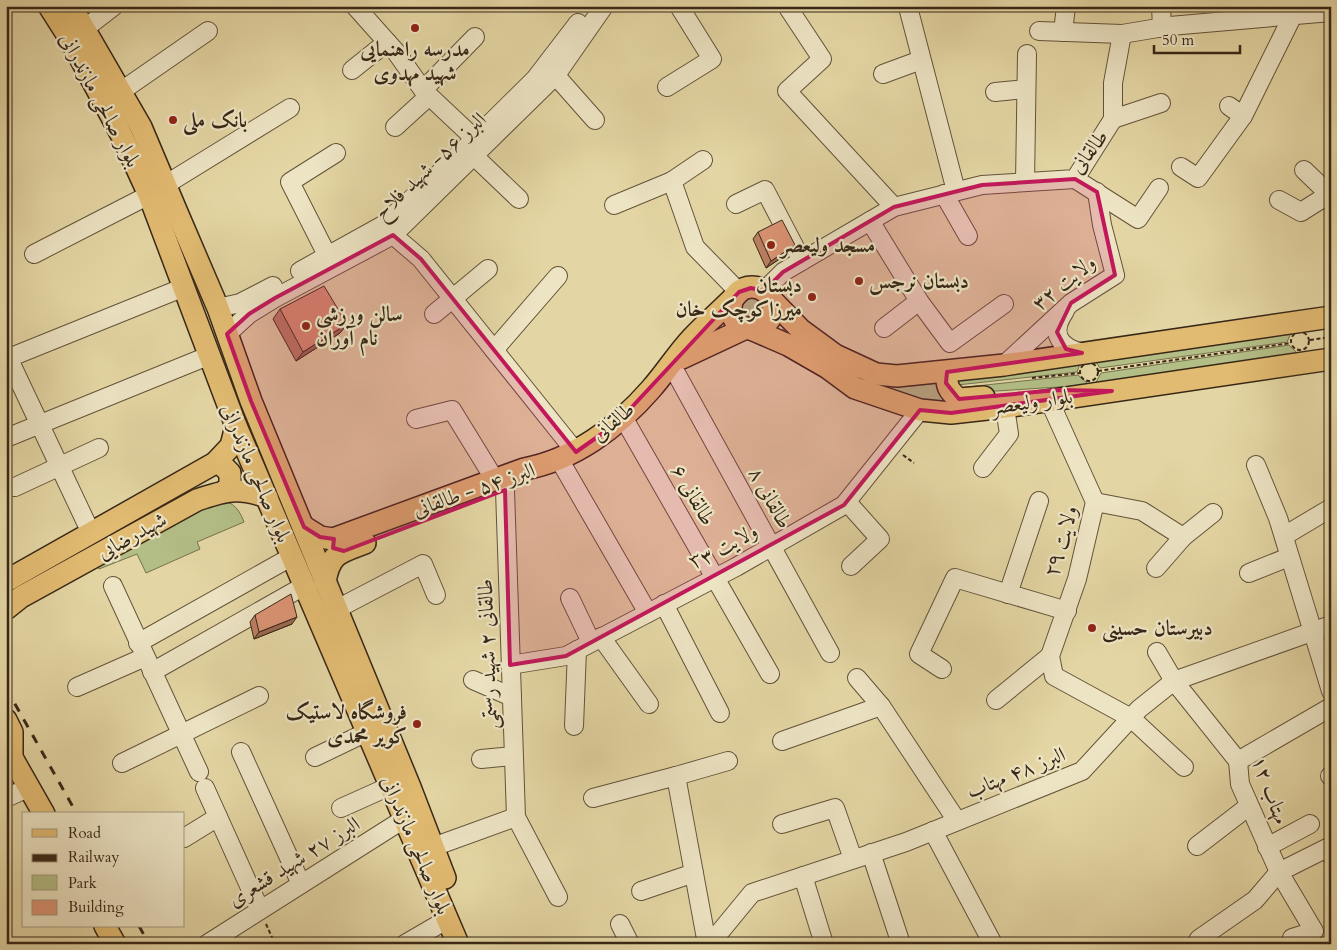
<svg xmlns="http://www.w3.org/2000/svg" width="1337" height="950" font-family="Cardo,Amiri,serif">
<rect width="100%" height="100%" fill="#e4d6a4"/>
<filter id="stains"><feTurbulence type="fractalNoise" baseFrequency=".004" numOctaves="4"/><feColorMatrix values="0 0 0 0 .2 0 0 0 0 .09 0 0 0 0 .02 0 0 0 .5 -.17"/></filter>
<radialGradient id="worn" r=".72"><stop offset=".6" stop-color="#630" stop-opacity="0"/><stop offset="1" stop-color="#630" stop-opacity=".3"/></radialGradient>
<!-- green -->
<g fill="#b3be86" stroke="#75724e">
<circle cx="753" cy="308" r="15"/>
<path d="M788,323l84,59 26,5 41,-4 2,11 6,9 -51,-8 -20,-6 -96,-56z"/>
<path d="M1291,333l-4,9 -187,26 -4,-6z"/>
<path d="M1289,345l10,10 -204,29 6,-11z"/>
<path d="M1080,364l-3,8 -120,13 4,-6z"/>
<path d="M1078,375l11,10 -123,8 -8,-5z"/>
<path d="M214,499c17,2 24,7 30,23l-47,20 3,7 -54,24 -9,-19 -38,15 -2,-4z"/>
</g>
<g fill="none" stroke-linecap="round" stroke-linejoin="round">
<!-- minor casing -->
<g stroke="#62533a" stroke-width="20">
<g id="minor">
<path d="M355,6l41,46 27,38 51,48"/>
<path d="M787,6l35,53 -35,32 107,116"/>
<path d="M1161,6l1,22"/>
<path d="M908,7l48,184"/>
<path d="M84,29l30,-23"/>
<path d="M1039,31l83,3"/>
<path d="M1063,32l3,-26"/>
<path d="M549,68l46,52"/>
<path d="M352,70l35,-28"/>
<path d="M883,74l38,-14"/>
<path d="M667,87l45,-28 -33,-53"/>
<path d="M423,90l52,-53"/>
<path d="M120,92l88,-61"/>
<path d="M995,92l31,-3"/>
<path d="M1229,106l14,10"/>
<path d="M1113,119l48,-16"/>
<path d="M395,127l34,-31"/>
<path d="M474,156l45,43"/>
<path d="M703,160l-31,21 23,66 44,45"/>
<path d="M1181,167l17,11 45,-62 50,-101"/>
<path d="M1304,170l25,24"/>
<path d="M1075,179l63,40 21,-31"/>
<path d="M1025,182l2,-128"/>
<path d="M165,185l125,-77"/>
<path d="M944,194l24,42"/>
<path d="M1279,200l22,12 30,-19"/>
<path d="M736,204l29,-14 37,71"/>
<path d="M614,205l58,-24"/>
<path d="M870,221l49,80 31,42 54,-39"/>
<path d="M393,235l28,24 154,192"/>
<path d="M34,254l115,-59"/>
<path d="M327,255l-37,-73 46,-29"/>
<path d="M300,271l83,-46 62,-57 90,-89 43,-56"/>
<path d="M764,291l19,-19 111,-65 88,-22 93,-6 38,-60v-36l9,-49 48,-8 161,-14"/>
<path d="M218,308l22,-5 33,-17"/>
<path d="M1065,311c-15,22 -7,35 17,42"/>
<path d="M434,314l54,-45"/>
<path d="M884,328l35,-27"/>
<path d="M227,334l22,-20 26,-16 118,-63 163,-160 48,-69"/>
<path d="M494,350l64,-74"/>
<path d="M6,353l85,180"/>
<path d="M6,359l176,-71"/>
<path d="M671,364l159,289"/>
<path d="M1004,365l67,-62 44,-28 -13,-50 -5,-33"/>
<path d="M1049,400l46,102 -18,77 -27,77 4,20 77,42 53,49"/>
<path d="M623,417l147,257"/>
<path d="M416,419l36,-9 43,70"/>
<path d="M6,438l202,-82"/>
<path d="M559,459l89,154"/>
<path d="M1256,465l22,53 53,173"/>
<path d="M983,468l26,-34 -4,-27"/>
<path d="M15,487l84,-39"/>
<path d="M505,490l11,327 42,80"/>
<path d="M847,502l33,37 -29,27"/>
<path d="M1095,502l47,9 41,26 30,-24"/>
<path d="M1284,536l47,-28"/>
<path d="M1156,568l27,-31"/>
<path d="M1249,573l40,-16"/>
<path d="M113,586l86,186"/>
<path d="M1008,594l31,-93"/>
<path d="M570,598l21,44"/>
<path d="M664,604l56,109"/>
<path d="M335,610l88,-46 13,31"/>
<path d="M601,637l48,67"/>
<path d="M138,643l153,-86"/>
<path d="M1157,652l17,29 64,80 2,23 39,88 35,59 -22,7"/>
<path d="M510,665l56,-9 170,-89 108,-62 76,-95"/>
<path d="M942,669l-23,-15 36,-76 112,33"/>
<path d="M152,672l152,-86"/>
<path d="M857,678l24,28 76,115"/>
<path d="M473,680l39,17"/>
<path d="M77,687l68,-30"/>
<path d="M996,700l54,-44"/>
<path d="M574,726l3,-76"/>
<path d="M782,741l99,-35"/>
<path d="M241,752l60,132"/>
<path d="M315,757l52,-25"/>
<path d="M481,759l32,-3"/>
<path d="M1238,761l93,-54"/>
<path d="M122,763l137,-67"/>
<path d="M676,776l52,-15"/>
<path d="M1330,776l1,-1"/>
<path d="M205,788l55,122"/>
<path d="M6,798l24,-11"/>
<path d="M593,798l83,-22 31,168"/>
<path d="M341,808l49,-22"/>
<path d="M782,824l53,-16 18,51"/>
<path d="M933,831l60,113"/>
<path d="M184,838l34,-21"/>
<path d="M1197,846l52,-40"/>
<path d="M433,847l83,-30"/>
<path d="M1267,847l43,-23"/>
<path d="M871,853l30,91"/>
<path d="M803,876l21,68"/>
<path d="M641,891l53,-18"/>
<path d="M620,924l10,20"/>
<path d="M207,944l197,-125"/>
<path d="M405,944l43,-25"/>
<path d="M710,944l42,-51 154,-51 176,-71 57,-62 35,-28 157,-56"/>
<path d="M1196,944l3,-5 56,-39 24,-28 48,-24 4,7"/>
</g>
</g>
<!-- major casing -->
<g stroke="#372717" stroke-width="24">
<g id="major">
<path d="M49,6l21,33 52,97 27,59 87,231 222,518"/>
<path d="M71,6l70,121 35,83 42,98 33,93 159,386 35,91"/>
<circle cx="752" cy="308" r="21"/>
<path d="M771,299l30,31 34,25 41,19 21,2 107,-11 327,-48"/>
<path d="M751,329l37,16 40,23 27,20 65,22 31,3 54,-6 326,-48"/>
<path d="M682,358l64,-30"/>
<path d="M947,372c-1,13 1,19 12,27l25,-2"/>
<path d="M215,463l6,1 9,9v12l-4,5"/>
<path d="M304,527l16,10 13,2 191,-70c50,-9 94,-42 127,-80 15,-17 26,-35 41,-51 15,-16 32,-30 47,-46"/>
<path d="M6,581l209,-118 16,-17 5,-20"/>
<path d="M325,582c5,-29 14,-29 40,-39"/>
<path d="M6,609l15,-12 176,-97c29,-10 41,-13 70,-3"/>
<path d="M6,720l6,12v25"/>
<path d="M6,747l38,67"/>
<path d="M105,926l10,18"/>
</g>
</g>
<!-- path -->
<g stroke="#372717" stroke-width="2" stroke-dasharray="4 2.5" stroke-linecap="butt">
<circle cx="1300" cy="341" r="9"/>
<path d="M1310,340l21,-3"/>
<circle cx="1089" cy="372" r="9"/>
<path d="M1098,371l193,-28"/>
<path d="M1032,378l48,-5"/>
<path d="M903,455l11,8"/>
<path d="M266,924l9,20"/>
</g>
<!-- minor -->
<use href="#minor" stroke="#ede4c4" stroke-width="18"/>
<!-- major -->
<use href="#major" stroke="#e2bb72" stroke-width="21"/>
<!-- rail -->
<g stroke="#372717" stroke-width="3" stroke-dasharray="9 9" stroke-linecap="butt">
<path d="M6,688l71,126"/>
<path d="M139,926l10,18"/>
</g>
</g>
<!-- wall -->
<g fill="#bd7f64" stroke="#372717">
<path d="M758,232l37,13 -5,7 -24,16 -13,-29z"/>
<path d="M280,309l67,15 -7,9 -44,28 -23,-42z"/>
<path d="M255,615l37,9 -38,15 -4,-17z"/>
</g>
<!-- shaded-wall -->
<g fill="#9a6851" stroke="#372717">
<path d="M795,245l-5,7 -24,16 5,-7z"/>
<path d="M347,324l-7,9 -44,28 7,-9z"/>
<path d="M297,617l-5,7 -38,15 5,-7z"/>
</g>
<!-- building -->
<g fill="#dc9474" stroke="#372717">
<path d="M782,220l13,25 -24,16 -13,-29z"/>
<path d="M324,286l23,38 -44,28 -23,-43z"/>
<path d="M291,594l6,23 -38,15 -4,-17z"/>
</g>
<!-- marked area -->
<path fill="#c2185b" fill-opacity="0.2" stroke="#c2185b" stroke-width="4" stroke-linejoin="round" d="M1075,179l22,13 18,83 -44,28 -14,29 9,17 16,4 -135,19 -1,11 13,16 99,-9 54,1 -161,22 -31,-3 -76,95 -278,151 -56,9 -5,-175 -161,61 -11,-3 1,-9 -14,-2 -16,-10 -53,-126 -24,-67 22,-20 26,-16 118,-63 28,24 155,193 41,-29 122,-131 12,-4 13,3 19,-19 111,-65 88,-22z"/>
<!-- markers -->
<g fill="#8f2418" stroke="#ede4c4" stroke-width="2">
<circle cx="415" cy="28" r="5"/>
<circle cx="173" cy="120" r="5"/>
<circle cx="771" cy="245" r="5"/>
<circle cx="859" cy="281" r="5"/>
<circle cx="812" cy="297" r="5"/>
<circle cx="306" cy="326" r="5"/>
<circle cx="1092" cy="628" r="5"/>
<circle cx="417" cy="724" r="5"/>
</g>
<g text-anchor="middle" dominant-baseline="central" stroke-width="4.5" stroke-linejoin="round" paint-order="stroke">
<!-- poi labels -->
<g font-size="21" font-weight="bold" fill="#372717" stroke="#ede4c4" text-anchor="start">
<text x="415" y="49" text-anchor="middle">مدرسه راهنمایی<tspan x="415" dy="24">شهید مهدوی</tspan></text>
<text x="183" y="120">بانک ملی</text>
<text x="781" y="245">مسجد ولیعصر</text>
<text x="869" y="281">دبستان نرجس</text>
<text x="802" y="285" text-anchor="end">دبستان<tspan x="802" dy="24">میرزاکوچک خان</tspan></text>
<text x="316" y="314">سالن ورزشی<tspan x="316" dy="24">نام آوران</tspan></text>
<text x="1102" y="628">دبیرستان حسینی</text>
<text x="407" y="712" text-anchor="end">فروشگاه لاستیک<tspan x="407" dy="24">کویر محمدی</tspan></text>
</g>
<!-- street labels -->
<g font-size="21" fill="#372717" stroke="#ede4c4">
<text transform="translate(100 100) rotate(62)">بلوار صالحی مازندرانی</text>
<text transform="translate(1089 152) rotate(-53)">طالقانی</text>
<text transform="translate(430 166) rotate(-43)">البرز ۵۶- شهید فلاح</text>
<text transform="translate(1064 283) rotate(-39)">ولایت ۳۲</text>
<text transform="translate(1032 402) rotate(-8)">بلوار ولیعصر</text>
<text transform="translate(613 422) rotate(-40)">طالقانی</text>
<text transform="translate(256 473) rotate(67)">بلوار صالحی مازندرانی</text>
<text transform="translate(474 490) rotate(-19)">البرز ۵۴ - طالقانی</text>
<text transform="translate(693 495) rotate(60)">طالقانی ۶</text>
<text transform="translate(770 498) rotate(61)">طالقانی ۸</text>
<text transform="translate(132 536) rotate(-29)">شهیدرضایی</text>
<text transform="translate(1062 541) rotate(-76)">ولایت ٢٩</text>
<text transform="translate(724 547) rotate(-29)">ولایت ٣۳</text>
<text transform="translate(488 654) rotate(-92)">طالقانی ۲ شهید رستمی</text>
<text transform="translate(1016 773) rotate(-22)">البرز ۴۸ مهتاب</text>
<text transform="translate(1270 790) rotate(70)">مهتاب ۱۲</text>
<text transform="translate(416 845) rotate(67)">بلوار صالحی مازندرانی</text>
<text transform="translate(294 862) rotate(-32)">البرز ۲۷ شهید قشعری</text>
</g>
</g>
<!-- margin -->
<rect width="1337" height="950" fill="none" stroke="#e4d6a4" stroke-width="25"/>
<rect x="8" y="8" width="1322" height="935" fill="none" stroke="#372717" stroke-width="2.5"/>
<rect x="12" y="12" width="1312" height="925" fill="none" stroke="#372717"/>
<!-- legend -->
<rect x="22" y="812" width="162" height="115" fill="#ede4c4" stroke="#a4987f"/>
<rect x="32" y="829" width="25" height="8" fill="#e2bb72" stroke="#a4987f"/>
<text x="68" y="838" font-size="15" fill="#372717">Road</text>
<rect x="32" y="854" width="25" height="8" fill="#372717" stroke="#a4987f"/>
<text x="68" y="862" font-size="15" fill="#372717">Railway</text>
<rect x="32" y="875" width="25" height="15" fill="#b3be86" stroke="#a4987f"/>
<text x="68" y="888" font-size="15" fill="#372717">Park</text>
<rect x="32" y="900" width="25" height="15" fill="#dc9474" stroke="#a4987f"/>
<text x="68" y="912" font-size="15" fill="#372717">Building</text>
<!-- scale -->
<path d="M1154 45v8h86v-8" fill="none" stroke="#372717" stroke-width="2.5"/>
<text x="1162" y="45" font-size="15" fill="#372717" stroke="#ede4c4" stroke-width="4" paint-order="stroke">50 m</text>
<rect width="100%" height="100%" filter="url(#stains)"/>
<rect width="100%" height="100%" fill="url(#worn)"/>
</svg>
